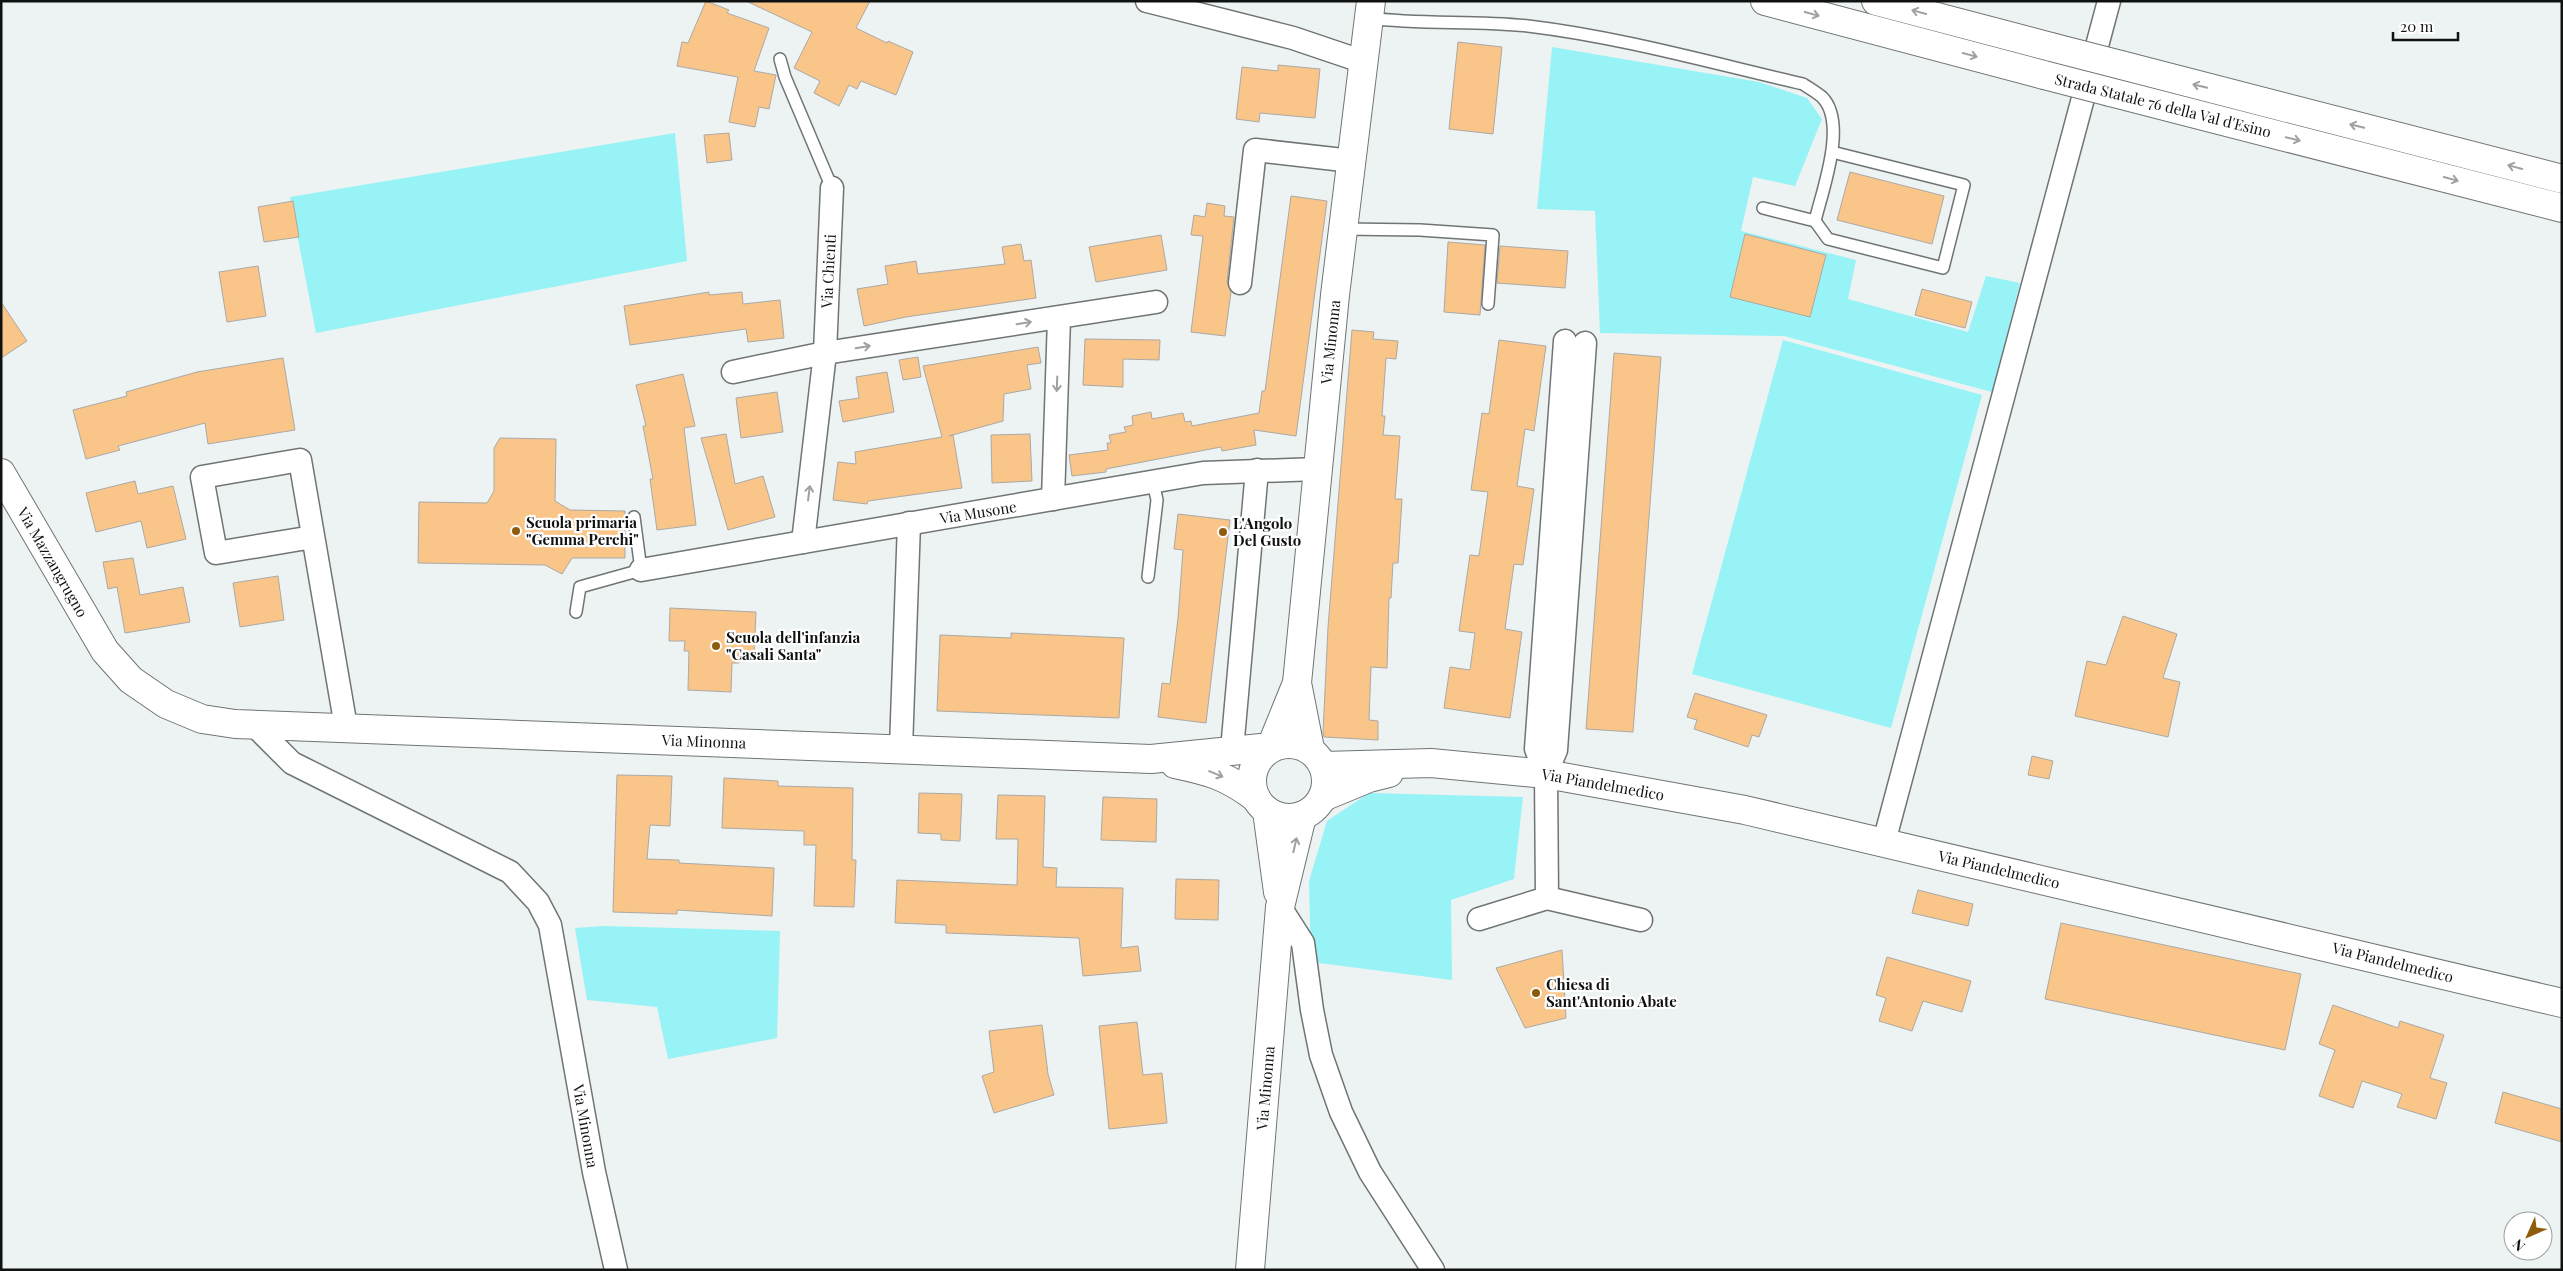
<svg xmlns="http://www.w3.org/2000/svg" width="2563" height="1271" font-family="'Playfair Display',serif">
<rect width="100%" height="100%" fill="#edf2f2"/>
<!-- green -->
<g fill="#98f3f6">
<path d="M1552,47l207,35 48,16 15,21 -27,67 -42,-9 -12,54 115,29 -8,39 120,33 18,-56 34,7 -28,109 -208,-56 -184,-3 -5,-122 -58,-2z"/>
<path d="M675,133l12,128 -371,72 -26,-136z"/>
<path d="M1783,340l199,55 -91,333 -199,-54z"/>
<path d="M1369,793l154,4 -9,82 -63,21 1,80 -141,-18 -2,-81 18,-60z"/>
<path d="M604,926l176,5 -3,107 -109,21 -11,-52 -70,-7 -12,-72z"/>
</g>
<!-- building -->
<g fill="#f9c589" stroke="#aba9a6">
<path d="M706,1l23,9 -2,3 42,15 -15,43 22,4 -7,34 -10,-2 -4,20 -26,-5 9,-45 -61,-11 5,-24 6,1z"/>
<path d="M746,1h124l-14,27 31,15 1,-2 25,11 -17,43 -35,-14 -4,8 -8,-4 -10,21 -25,-13 6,-12 -26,-13 18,-36z"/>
<path d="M1458,42l44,5 -9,87 -44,-5z"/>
<path d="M1278,65l42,4 -5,49 -55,-5 -1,9 -23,-3 6,-52 36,4z"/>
<path d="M729,133l3,27 -25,3 -3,-28z"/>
<path d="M1850,172l94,24 -12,48 -95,-24z"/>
<path d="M1291,196l36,5 -31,235 -42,-6 2,15 -34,6 -1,-4 -115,22v3l-34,4 -3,-21 39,-5 -1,-7h4l-2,-8 17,-3 -2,-5 9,-2 -1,-9 19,-4 1,7 31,-6 2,9 6,-1 1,5 67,-13 3,-22h3z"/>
<path d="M293,201l6,36 -35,5 -6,-35z"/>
<path d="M1207,203l18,3 -1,10 10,1 -7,65 4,10 -6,44 -34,-4 12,-96 -12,-1 3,-20 11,2z"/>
<path d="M1745,234l81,21 -16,62 -80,-20z"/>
<path d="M1161,235l6,35 -71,12 -7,-35z"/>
<path d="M1448,242l37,3 -5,70 -36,-3z"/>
<path d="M1021,244l3,17 7,-1 5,38 -130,19 -42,9 -7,-37 31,-5 -3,-18 31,-5 2,13 87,-10 -3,-17z"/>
<path d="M1500,246l68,5 -3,37 -68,-5z"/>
<path d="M258,266l8,50 -39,6 -8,-50z"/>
<path d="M1922,289l50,13 -7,26 -50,-13z"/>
<path d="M709,292v3l33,-3 1,12 37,-4 4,38 -36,4 -2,-13 -116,16 -6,-39z"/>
<path d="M1,302l26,39 -26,17z"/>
<path d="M1352,330l22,2 -1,7 25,2 -2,18 -10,-1 -4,58h3l-2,19 17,1 -5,63h7l-4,64h-5l-2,35h-2l-2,70 -16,-1 -2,53 9,1v19l-54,-3 -1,-4 5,-106z"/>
<path d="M1085,339l75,1 -1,20 -36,-1v28l-40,-2z"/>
<path d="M1499,340l47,6 -12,85 -9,-2 -8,57 17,3 -11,76 -9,-1 -9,65 17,3 -12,86 -66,-10 6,-41 20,3 5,-37 -16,-2 11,-76 9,1 9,-64 -17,-2 11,-77 7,1z"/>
<path d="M1038,347l3,16 -14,2 4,24 -27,5 -1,27 -54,15 4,-1 9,53 -94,13 -1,3 -34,-4 5,-38 18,2 -1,-12 87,-15 -19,-71z"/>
<path d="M1614,353l47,4 -28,375 -47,-3z"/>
<path d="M918,357l3,20 -18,3 -4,-20z"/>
<path d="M283,358l12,72 -87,14 -3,-21 -87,23 2,4 -34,9 -13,-49 54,-14 -1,-4 71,-20z"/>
<path d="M887,372l7,40 -51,10 -4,-21 20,-3 -3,-21z"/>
<path d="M683,374l12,52 -11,2 12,97 -39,5 -7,-51h3l-10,-53h3l-10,-41z"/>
<path d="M777,392l6,40 -42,6 -5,-40z"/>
<path d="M726,434l9,50 28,-8 12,41 -47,13 -27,-92z"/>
<path d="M1030,434l2,47 -40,2 -1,-48z"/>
<path d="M500,438l56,1 -1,62 15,9 55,1v47h-53l-10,16 -17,-9 -127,-2 1,-61 68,1 7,-12v-43z"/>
<path d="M135,481l3,13 35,-8 13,53 -39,9 -6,-27 -45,11 -10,-39z"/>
<path d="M1178,514l52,6 -24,203 -48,-6 4,-34 8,1 8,-66 5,-68 -9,-1z"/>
<path d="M133,558l7,37 43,-8 7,35 -65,11 -8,-46 -9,2 -5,-27z"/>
<path d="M278,576l6,44 -44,7 -7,-44z"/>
<path d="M670,608l86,4 -2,42 -15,-1v10h-7l-1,29 -43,-2 1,-39h-5l1,-10h-16z"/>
<path d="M2123,616l54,18 -14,44 17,4 -12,55 -93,-21 12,-55 19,4z"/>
<path d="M1011,633l113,5 -5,80 -182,-7 3,-76 71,3z"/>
<path d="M1695,693l72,22 -8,22 -7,-2 -4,12 -54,-18 3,-9 -10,-3z"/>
<path d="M2032,756l21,5 -4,18 -21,-4z"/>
<path d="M617,775l55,1 -2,50 -20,-1 -3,34 32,1v3l95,5 -2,48 -95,-6v4l-64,-2z"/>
<path d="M724,778l54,3v5l75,2 -1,72h4l-2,47 -40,-1 2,-61h-12v-14l-82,-3z"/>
<path d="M919,793l43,1 -2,47 -19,-1v-6l-23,-1z"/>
<path d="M998,795l47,1 -2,71 14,1 -1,19 67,1 -2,60 17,-2 3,25 -58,5 -4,-38 -133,-5v-8l-51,-2 2,-43 120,5 1,-46h-22z"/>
<path d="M1103,797l54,2 -1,43 -55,-2z"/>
<path d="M1176,879l43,1 -1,40 -43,-1z"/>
<path d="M1918,890l55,14 -5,22 -56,-13z"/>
<path d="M2061,923l240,51 -16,76 -240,-51z"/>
<path d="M1562,950l4,68 -41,10 -29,-60z"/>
<path d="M1887,957l84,24 -9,31 -39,-11 -11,30 -33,-10 7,-23 -10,-3z"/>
<path d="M2333,1005l65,23 2,-7 44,14 -14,43 17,5 -11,36 -39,-12 5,-13 -40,-13 -9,27 -34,-12 16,-46 -16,-6z"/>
<path d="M1137,1022l6,53 19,-2 5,50 -58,6 -10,-103z"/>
<path d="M1042,1025l6,49 6,21 -60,18 -12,-37 12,-4 -5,-41z"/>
<path d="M2503,1092l59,17v33l-67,-19z"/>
</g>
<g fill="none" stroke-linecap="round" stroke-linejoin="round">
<!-- lane casing -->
<g stroke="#707474" stroke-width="14">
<g id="lane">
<path d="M1369,18c53,7 106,2 159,8 92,11 184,37 275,58 6,4 13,8 19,13 26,26 0,94 -7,124"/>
<path d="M780,59l5,18 47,111"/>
<path d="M1763,208l52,13 13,18 115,29 21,-83 -132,-33"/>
<path d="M1343,229l77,1 73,5 -5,69"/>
<path d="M1148,577l9,-77 -4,-18"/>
<path d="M576,612l4,-25 61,-17 -7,-53"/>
</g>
</g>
<!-- street casing -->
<g stroke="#707474" stroke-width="25">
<g id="street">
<path d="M1147,1l146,37 71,24"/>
<path d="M1240,283l15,-133 97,11"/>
<path d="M733,372l92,-19 7,-165"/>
<path d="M1053,499l6,-181"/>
<path d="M313,537l-97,16 -14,-76 98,-17 46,267"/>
<path d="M803,542l22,-189 331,-51"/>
<path d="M641,570l562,-97 114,-4"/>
<path d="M256,727l36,36 218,109 28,30 12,23 44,247 22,98"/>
<path d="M901,748l8,-225"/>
<path d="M1232,750l25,-280"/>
<path d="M1546,774l10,-24 29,-407"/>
<path d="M1884,842l225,-841"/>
<path d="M1547,898l94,22"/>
<path d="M1280,907l23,36 9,67 9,45 20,57 29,60 63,98"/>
<path d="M1479,919l68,-21 -1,-124 -10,-25 29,-408"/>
</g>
</g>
<!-- secondary casing -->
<g stroke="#707474" stroke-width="30">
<g id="secondary">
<path d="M1,473l104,178 26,29 35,24 36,15 33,5 916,35 120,-12 26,-64"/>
<circle cx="1289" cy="781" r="37"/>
<path d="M1310,749l-13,-66 38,-388 36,-294"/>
<path d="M1175,764c34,7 52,12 81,34"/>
<path d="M1324,766l107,-3 115,11 199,36 817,193"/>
<path d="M1323,797l46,-19 20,-5"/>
<path d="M1267,811l11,81"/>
<path d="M1250,1270l30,-363 22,-91"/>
</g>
</g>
<!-- highway casing -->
<g stroke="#707474" stroke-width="30">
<g id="highway">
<path d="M1765,1l279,74"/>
<path d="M1876,1l175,46"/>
<path d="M2121,65l441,114"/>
<path d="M2110,92l452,116"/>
</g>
</g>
<!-- lane -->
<use href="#lane" stroke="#fff" stroke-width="11"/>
<!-- street -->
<use href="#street" stroke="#fff" stroke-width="22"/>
<!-- secondary -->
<use href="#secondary" stroke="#fff" stroke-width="28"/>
<!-- highway -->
<use href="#highway" stroke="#fff" stroke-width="28"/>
<!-- highway-bridge casing -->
<g stroke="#707474" stroke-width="30" stroke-linecap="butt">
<g id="highway-bridge">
<path d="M2051,47l70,18"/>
<path d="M2044,75l66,17"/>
</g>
</g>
<!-- highway-bridge -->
<use href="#highway-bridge" stroke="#fff" stroke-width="28"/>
</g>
<!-- one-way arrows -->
<defs><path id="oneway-shaft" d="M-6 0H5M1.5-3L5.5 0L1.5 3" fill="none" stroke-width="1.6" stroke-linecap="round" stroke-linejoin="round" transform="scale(1.25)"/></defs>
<g stroke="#9fa0a0">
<use href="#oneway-shaft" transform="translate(1919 12) rotate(-165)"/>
<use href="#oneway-shaft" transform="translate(1812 14) rotate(15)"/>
<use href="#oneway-shaft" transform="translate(1970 55) rotate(15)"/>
<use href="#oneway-shaft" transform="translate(2200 86) rotate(-166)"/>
<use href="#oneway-shaft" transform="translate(2357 126) rotate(-166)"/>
<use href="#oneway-shaft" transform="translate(2293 139) rotate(14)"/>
<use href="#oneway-shaft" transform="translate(2515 167) rotate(-165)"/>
<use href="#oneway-shaft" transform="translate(2451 179) rotate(15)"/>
<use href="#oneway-shaft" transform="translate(1024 323) rotate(-9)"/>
<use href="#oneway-shaft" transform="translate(863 347) rotate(-9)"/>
<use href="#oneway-shaft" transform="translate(1057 384) rotate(92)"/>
<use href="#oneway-shaft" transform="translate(809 493) rotate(-83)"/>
<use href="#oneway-shaft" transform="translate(1216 774) rotate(22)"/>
<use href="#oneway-shaft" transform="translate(1295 845) rotate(-77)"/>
</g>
<!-- markers -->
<g fill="#8f5c0b" stroke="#fff" stroke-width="2">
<circle cx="516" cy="531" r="5"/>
<circle cx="1223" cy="532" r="5"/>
<circle cx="716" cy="646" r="5"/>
<circle cx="1536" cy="993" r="5"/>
</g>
<g text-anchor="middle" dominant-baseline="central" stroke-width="4.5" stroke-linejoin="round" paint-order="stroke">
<!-- street labels -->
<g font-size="15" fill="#101212" stroke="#fff">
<text transform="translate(2163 105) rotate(14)">Strada Statale 76 della Val d'Esino</text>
<text transform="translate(828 271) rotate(-87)">Via Chienti</text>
<text transform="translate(1330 342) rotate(-84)">Via Minonna</text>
<text transform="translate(978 512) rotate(-9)">Via Musone</text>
<text transform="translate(53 562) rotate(60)">Via Mazzangrugno</text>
<text transform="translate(704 741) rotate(2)">Via Minonna</text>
<text transform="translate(1603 784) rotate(10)">Via Piandelmedico</text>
<text transform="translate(1999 869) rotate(13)">Via Piandelmedico</text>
<text transform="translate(2393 962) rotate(14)">Via Piandelmedico</text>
<text transform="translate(1265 1088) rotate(-85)">Via Minonna</text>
<text transform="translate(586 1126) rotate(80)">Via Minonna</text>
</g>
<!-- poi labels -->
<g font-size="15" font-weight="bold" fill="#101212" stroke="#fff" text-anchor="start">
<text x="526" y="522">Scuola primaria<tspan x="526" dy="17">"Gemma Perchi"</tspan></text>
<text x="1233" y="523">L'Angolo<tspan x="1233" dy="17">Del Gusto</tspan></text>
<text x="726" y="637">Scuola dell'infanzia<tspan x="726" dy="17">"Casali Santa"</tspan></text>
<text x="1546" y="984">Chiesa di<tspan x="1546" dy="17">Sant'Antonio Abate</tspan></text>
</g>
</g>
<!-- border -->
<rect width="2563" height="1271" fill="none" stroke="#101212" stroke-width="5"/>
<!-- north arrow -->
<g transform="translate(2528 1236) rotate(225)"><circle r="24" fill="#ffffff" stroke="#9fa0a0"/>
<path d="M0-4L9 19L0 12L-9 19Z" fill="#8f5c0b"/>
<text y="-8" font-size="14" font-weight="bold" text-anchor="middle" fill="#101212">N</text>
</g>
<!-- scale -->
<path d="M2393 32v8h65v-8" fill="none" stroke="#101212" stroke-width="2.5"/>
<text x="2400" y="32" font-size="15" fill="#101212" stroke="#ffffff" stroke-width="4" paint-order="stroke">20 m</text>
</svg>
